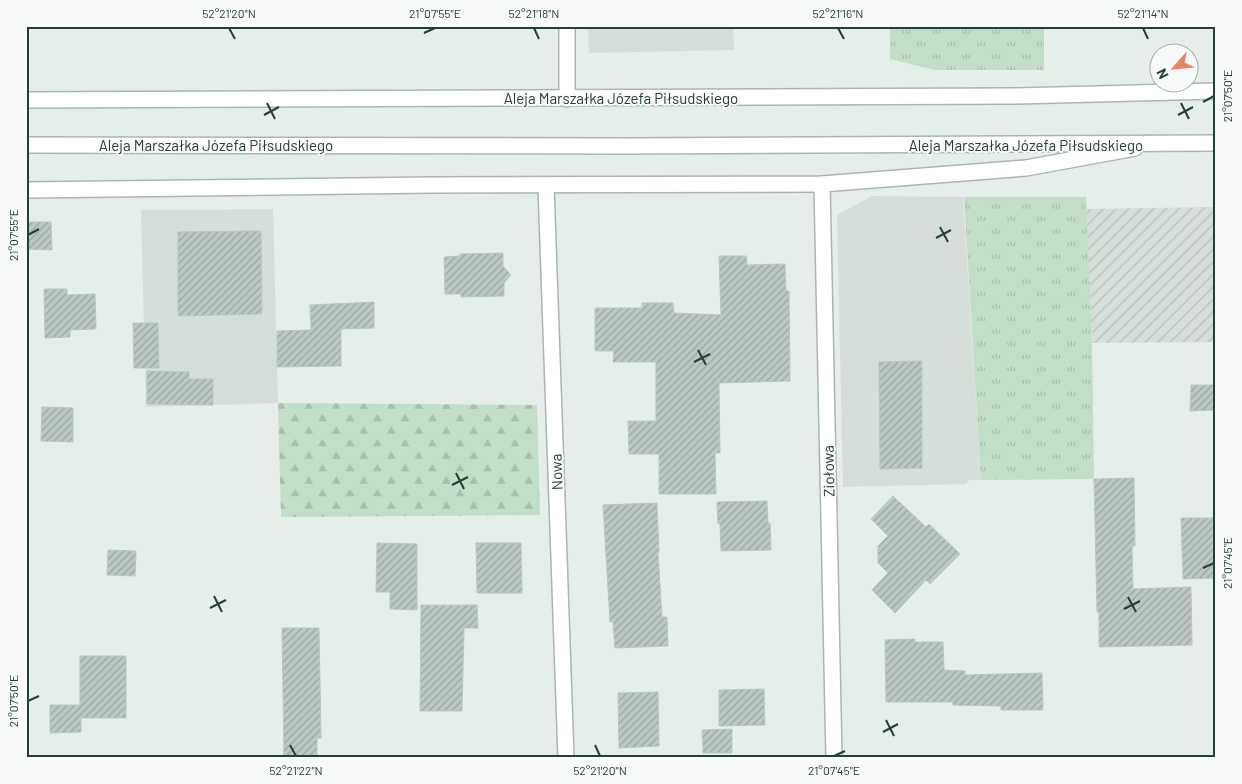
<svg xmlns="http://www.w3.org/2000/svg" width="1242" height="784" font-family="Barlow,sans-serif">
<defs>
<pattern id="industrial-furrows" width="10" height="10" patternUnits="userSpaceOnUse" patternTransform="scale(1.25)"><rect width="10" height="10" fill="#d5ded9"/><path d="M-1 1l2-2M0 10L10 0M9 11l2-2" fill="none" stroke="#b7c0bb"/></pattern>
<pattern id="grass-tufts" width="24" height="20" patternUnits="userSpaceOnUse" patternTransform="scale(1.25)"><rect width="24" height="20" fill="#c2ddc8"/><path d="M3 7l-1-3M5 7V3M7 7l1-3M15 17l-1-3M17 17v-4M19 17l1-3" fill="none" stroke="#a7bfac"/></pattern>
<pattern id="forest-firs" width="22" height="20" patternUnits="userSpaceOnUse" patternTransform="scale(1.25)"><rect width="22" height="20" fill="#c2ddc8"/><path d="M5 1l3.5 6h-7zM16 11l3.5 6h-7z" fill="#a7bfac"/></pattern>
<pattern id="building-hatch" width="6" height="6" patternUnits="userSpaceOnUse" patternTransform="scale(1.25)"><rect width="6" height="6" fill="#bcc9c3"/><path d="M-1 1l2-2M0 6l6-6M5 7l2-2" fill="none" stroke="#99a59f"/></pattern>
</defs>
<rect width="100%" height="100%" fill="#e6eeea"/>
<!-- built -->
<g fill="#d5ded9">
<path d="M588,26h145l1,24 -145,3z"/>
<path d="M872,196l91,1 18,283h-12l-3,4 -123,3 -6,-272z"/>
<path d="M273,209l5,194 -132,4 -5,-197z"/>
</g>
<!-- industrial -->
<path fill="url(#industrial-furrows)" d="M1216,207v135l-124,1 -6,-134z"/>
<!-- grass -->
<g fill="url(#grass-tufts)">
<path d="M890,26h154v44h-109l-45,-11z"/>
<path d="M964,197h122l6,146 2,136 -113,1z"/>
</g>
<!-- forest -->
<path fill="url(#forest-firs)" d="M278,403l259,2 3,110 -259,2z"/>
<!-- building -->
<g fill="url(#building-hatch)" stroke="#b9c7c1">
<path d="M26,222h25l1,28 -26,-1z"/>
<path d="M261,231l1,83 -84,2v-84z"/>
<path d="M503,253v13l8,9 -7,8v13l-43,1v-3h-16l-1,-37 16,-1v-2z"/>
<path d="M719,256h27l1,9 38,-1 1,27h3l1,90 -71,2 1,70h-5l1,41h-57v-40h-30l-1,-33h28v-59h-43l1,-11h-19v-43h47v-5h31l1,10 47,2z"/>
<path d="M44,289h23v6l28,-1 1,35 -26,1v7l-25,1z"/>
<path d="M374,302v26l-33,1v37l-64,1v-36l34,-1 -1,-25z"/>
<path d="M133,323h25l1,45h-25z"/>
<path d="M922,361v107l-42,1 -1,-107z"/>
<path d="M147,371l42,1v7h24v26l-66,-1z"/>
<path d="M1191,385h25v25l-26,1z"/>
<path d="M42,407l31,1v34l-32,-1z"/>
<path d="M1134,478l1,68h-3l1,43 58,-2 1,58 -93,2v-35h-2l-3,-133z"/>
<path d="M893,496l33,31 3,-3 31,30 -30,30 -4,-4 -31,33 -23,-23 16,-17 -10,-10v-17l10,-10 -17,-17z"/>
<path d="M767,501l1,22h2l1,27 -50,1 -1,-27h-2l-1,-22z"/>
<path d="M657,503l2,49h-1l4,65h5l1,29 -53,2 -2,-26h-3l-7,-117z"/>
<path d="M1181,518h32v6h3v54l-33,1z"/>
<path d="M377,543l40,1v66l-27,-1v-17h-14z"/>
<path d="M476,543h45l1,50h-45z"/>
<path d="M108,550l28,1 -1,25 -28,-1z"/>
<path d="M421,605h56l1,23h-14l-2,83h-42z"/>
<path d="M282,628h37l2,110h-4v20h-33z"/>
<path d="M915,639v3h28l1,28 21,1v4l77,-2 1,37h-42v-4l-48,-1v-3h-67l-1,-62z"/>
<path d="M80,656h46v62h-45v14l-31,1v-28h30z"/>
<path d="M764,689l1,36 -46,1v-36z"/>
<path d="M658,692l1,54 -40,2 -1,-55z"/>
<path d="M732,729v24h-29l-1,-23z"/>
</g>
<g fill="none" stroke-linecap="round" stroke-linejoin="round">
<!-- minor casing -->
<g stroke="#a9b6b1" stroke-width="18">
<g id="minor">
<path d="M567,26v73"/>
<path d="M822,184l12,574"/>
<path d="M546,186l20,572"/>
<path d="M26,190l406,-5 390,-1 204,-16 109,-20"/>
</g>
</g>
<!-- secondary casing -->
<g stroke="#a6b9b1" stroke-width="18">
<g id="secondary">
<path d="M26,100l989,-4 201,-5"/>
<path d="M26,145l602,1 588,-3"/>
</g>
</g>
<!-- minor -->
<use href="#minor" stroke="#fff" stroke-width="15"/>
<!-- secondary -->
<use href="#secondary" stroke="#fff" stroke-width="15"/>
</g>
<!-- ticks -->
<path fill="none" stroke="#263f37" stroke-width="2" d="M229,28l6,11M534,28l5,11M838,28l6,11M1143,28l5,11M424,33l11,-5M1203,102l11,-6M267,103l8,16M1181,103l8,16M264,115l15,-8M1178,115l15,-8M940,227l8,15M28,235l11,-6M936,238l15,-8M698,350l8,15M694,362l16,-8M456,473l8,16M452,485l16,-8M1203,568l11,-5M214,596l8,16M1128,597l8,15M210,608l16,-8M1124,609l16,-8M28,701l11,-5M886,720l8,16M883,732l15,-8M290,745l6,11M595,745l5,11M834,756l11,-5"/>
<g text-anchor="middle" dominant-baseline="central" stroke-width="4" stroke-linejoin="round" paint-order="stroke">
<!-- street labels -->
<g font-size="15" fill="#263f37" stroke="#f7faf9">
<text x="621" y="98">Aleja Marszałka Józefa Piłsudskiego</text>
<text x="216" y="145">Aleja Marszałka Józefa Piłsudskiego</text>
<text x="1026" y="145">Aleja Marszałka Józefa Piłsudskiego</text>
<text transform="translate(828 471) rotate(-91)">Ziołowa</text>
<text transform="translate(556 472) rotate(-92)">Nowa</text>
</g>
</g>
<!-- border -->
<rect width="1242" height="784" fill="none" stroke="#f7faf9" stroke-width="55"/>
<!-- north arrow -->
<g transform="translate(1174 68) rotate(243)"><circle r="24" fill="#f7faf9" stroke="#a3afab"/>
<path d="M0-4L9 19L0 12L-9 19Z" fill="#e7846c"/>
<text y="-8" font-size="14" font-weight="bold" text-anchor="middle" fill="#263f37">N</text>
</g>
<rect x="28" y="28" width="1186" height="728" fill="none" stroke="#263f37" stroke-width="2"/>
<g font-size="12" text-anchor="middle" fill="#263f37">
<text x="229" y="18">52°21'20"N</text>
<text x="435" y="18">21°07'55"E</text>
<text x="534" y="18">52°21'18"N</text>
<text x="838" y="18">52°21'16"N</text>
<text x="1143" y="18">52°21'14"N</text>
<text transform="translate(1228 96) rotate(-90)" y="4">21°07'50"E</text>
<text transform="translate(14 235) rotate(-90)" y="4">21°07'55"E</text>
<text transform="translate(1228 563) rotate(-90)" y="4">21°07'45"E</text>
<text transform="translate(14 701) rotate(-90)" y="4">21°07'50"E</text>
<text x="296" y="775">52°21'22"N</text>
<text x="600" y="775">52°21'20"N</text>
<text x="834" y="775">21°07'45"E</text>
</g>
</svg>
